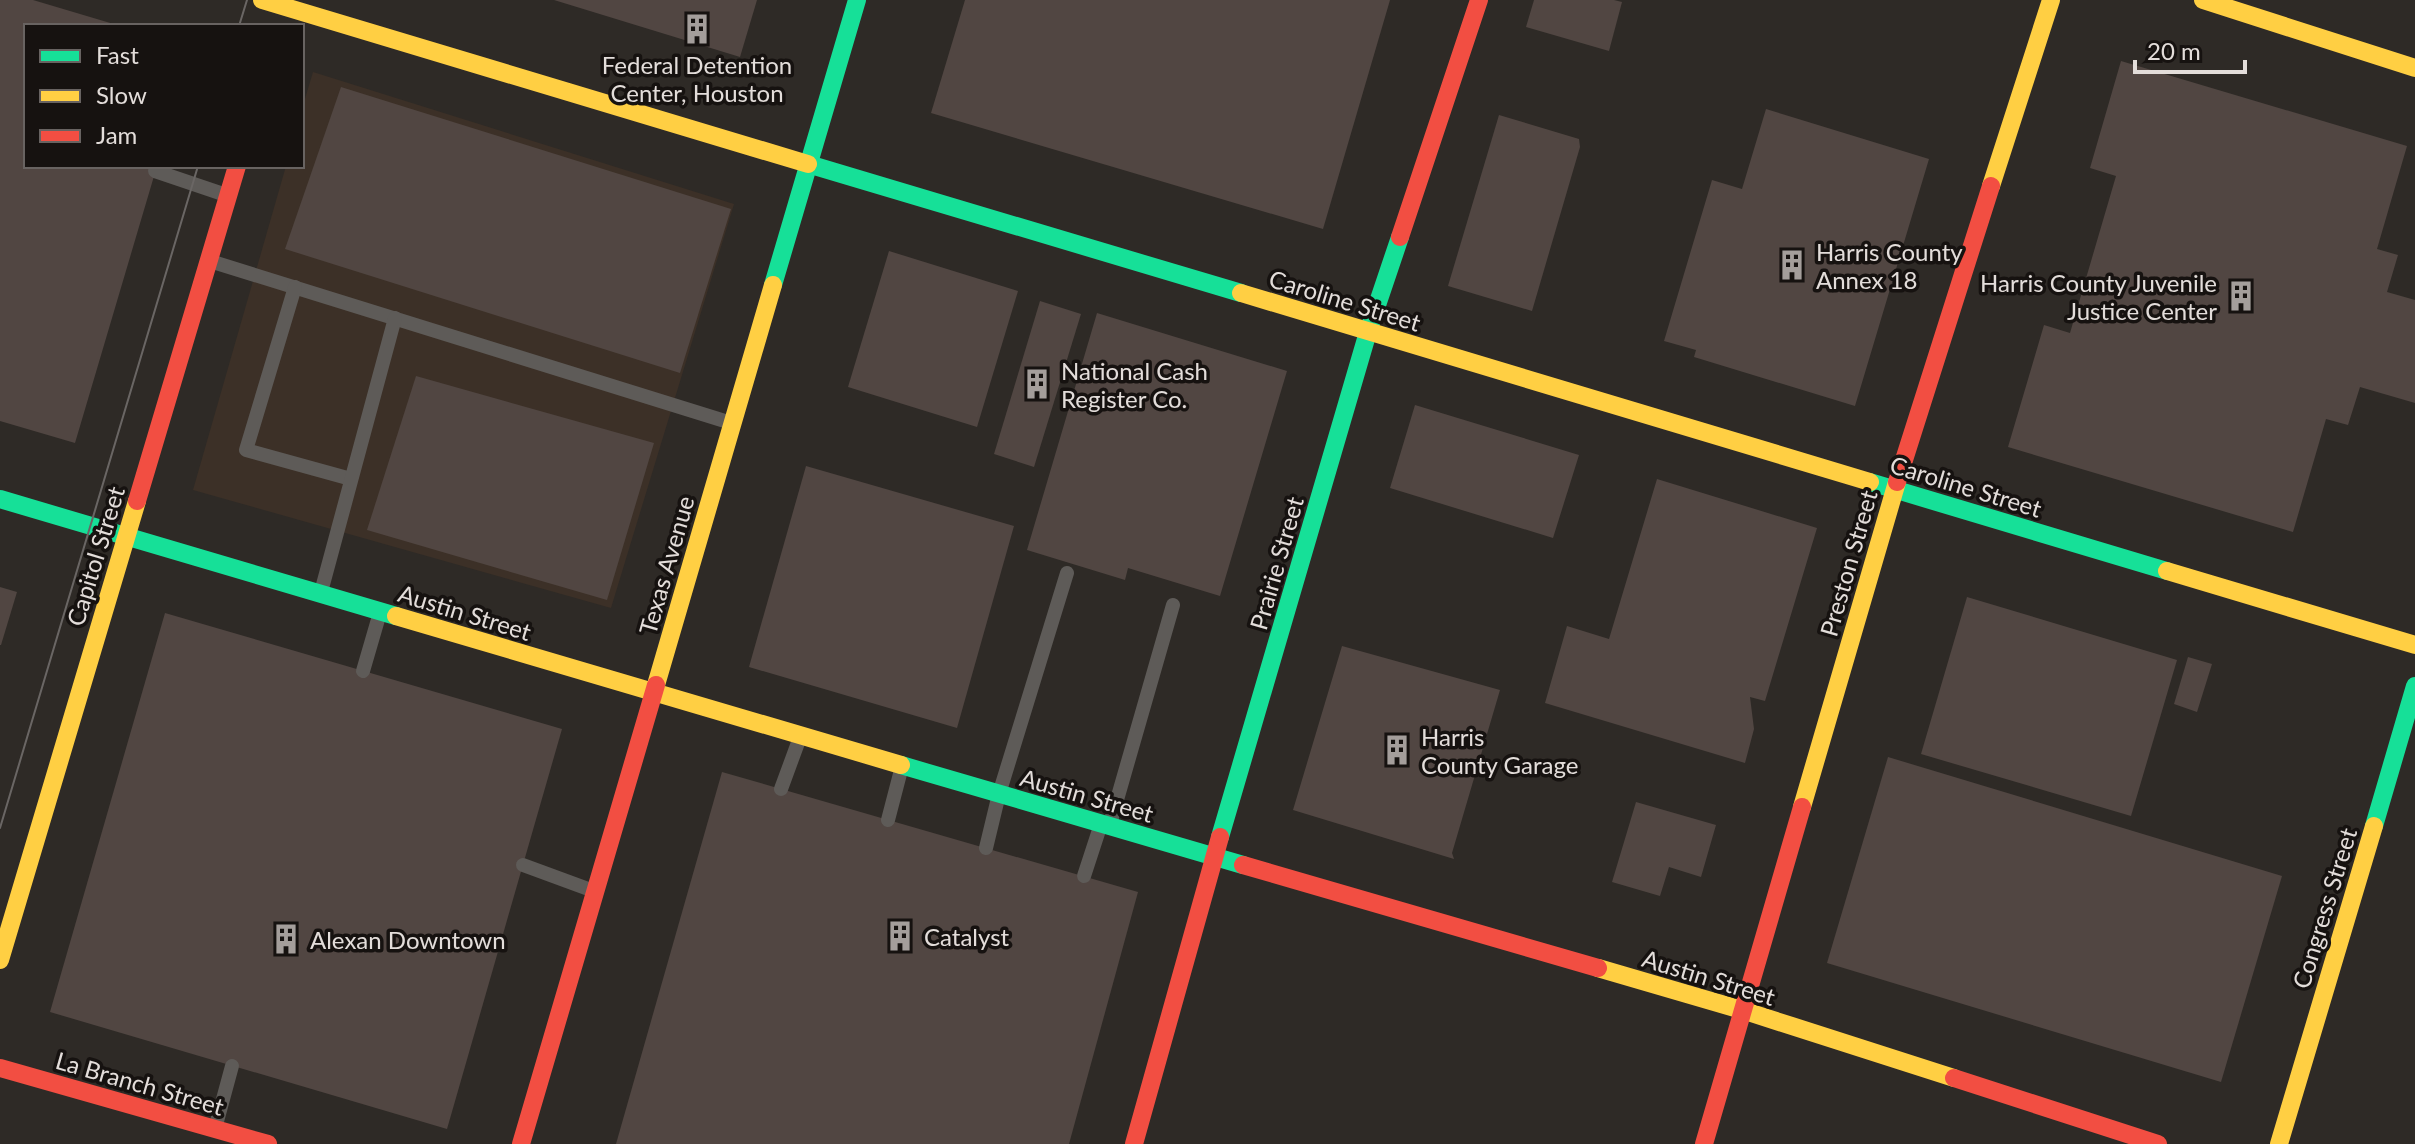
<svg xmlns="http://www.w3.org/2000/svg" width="2415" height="1144" font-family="Lato,sans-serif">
<rect width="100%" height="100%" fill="#2e2a26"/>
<!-- built -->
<path fill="#3c3027" d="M313,72l421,132 -123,404 -418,-118 93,-324h16v-57z"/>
<!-- building -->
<g fill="#514642">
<path d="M0,0h33l84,25 -91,1v140h131l-82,277 -75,-22z"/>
<path d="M554,0h203l-17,57z"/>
<path d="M965,0h425l-67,229 -392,-116z"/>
<path d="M1534,0h80l8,2 -13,49 -83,-24z"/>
<path d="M2121,61l286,85 -30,103 21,6 -11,37 28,8v103l-55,-16 -12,38 -22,-6 -33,113 -285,-85 36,-122 26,8 46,-157 -26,-8z"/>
<path d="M341,87l390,122 -51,164 -395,-124z"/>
<path d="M1766,109l163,50 -74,247 -161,-49 2,-7 -32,-9 48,-161 30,9z"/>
<path d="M1499,115l80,24 1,8 -48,164 -84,-25z"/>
<path d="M889,251l129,40 -41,136 -129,-40z"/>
<path d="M1040,301l41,13 -47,153 -40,-13z"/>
<path d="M1097,313l190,58 -67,225 -92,-28 -3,12 -98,-30z"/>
<path d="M416,376l238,67 -47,157 -240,-70z"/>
<path d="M1415,405l164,50 -26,83 -163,-50z"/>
<path d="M806,466l208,60 -57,202 -208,-61z"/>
<path d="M1657,479l160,49 -52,173 -15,-4 4,32 -9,34 -200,-60 22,-77 42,13z"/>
<path d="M0,587l17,5 -16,53h-1z"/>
<path d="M1967,597l210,63 -46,156 -210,-62z"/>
<path d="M165,613l397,116 -115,400 -397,-117z"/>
<path d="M1342,646l158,44 -48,163 2,6 -161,-49z"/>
<path d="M2188,657l24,7 -15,48 -23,-8z"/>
<path d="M1888,757l394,119 -61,206 -394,-119z"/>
<path d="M722,772l416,120 -69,252h-453z"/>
<path d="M1636,802l80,23 -15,52 -32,-10 -9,29 -48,-14z"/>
</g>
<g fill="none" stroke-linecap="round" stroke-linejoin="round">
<!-- lane -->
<g stroke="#5e5b58" stroke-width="14">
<path d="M155,171l68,23"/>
<path d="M213,262l515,160"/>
<path d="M295,287l-49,163 105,29"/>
<path d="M321,592l74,-274"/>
<path d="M363,671l16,-55"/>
<path d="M781,789l18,-49"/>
<path d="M888,820l13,-50"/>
<path d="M1110,824l63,-219"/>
<path d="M986,848l13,-54 68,-221"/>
<path d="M523,865l68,25"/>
<path d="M1084,876l16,-49"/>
<path d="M216,1125l16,-59"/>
</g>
<!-- fast -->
<g stroke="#16e098" stroke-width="18">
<path d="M808,164l433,129"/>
<path d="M773,285l84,-285"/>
<path d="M1870,482l297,89"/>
<path d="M0,499l396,117"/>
<path d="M901,765l342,100"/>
<path d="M2374,826l41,-140"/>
<path d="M1220,837l148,-505 32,-95"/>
</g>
<!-- slow -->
<g stroke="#ffcf43" stroke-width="18">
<path d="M262,0l546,164"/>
<path d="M2203,0l212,68"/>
<path d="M1991,186l60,-186"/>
<path d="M1241,293l629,189"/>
<path d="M2167,571l248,74"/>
<path d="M396,616l505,149"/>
<path d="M656,685l117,-400"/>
<path d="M1802,807l95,-325"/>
<path d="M0,960l137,-459"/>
<path d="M1598,968l147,43 209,67"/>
<path d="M2279,1144l95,-318"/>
</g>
<!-- jam -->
<g stroke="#f24e42" stroke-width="18">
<path d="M1400,237l79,-237"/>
<path d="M1897,482l94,-296"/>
<path d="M137,501l100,-335"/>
<path d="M1243,865l355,103"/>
<path d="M0,1068l268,76"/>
<path d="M1954,1078l204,66"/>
<path d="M521,1144l135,-459"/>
<path d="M1134,1144l86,-307"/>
<path d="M1704,1144l98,-337"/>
</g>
<!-- tram -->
<g stroke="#6a6664" stroke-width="2">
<path d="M239,26l8,-26"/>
<path d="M0,828l198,-662"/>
</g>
</g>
<!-- icons -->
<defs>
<g id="building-bare" transform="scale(2.4)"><path d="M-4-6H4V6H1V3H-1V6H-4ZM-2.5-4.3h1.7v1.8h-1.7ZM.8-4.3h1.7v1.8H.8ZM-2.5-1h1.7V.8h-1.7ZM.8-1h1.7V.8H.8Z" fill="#a49e9b" stroke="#161210" stroke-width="2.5" paint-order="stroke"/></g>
</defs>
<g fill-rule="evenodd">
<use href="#building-bare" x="697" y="29"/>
<use href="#building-bare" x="1792" y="265"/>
<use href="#building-bare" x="2241" y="296"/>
<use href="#building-bare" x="1037" y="384"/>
<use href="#building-bare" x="1397" y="750"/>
<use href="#building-bare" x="900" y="936"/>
<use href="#building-bare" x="286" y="939"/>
</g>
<g text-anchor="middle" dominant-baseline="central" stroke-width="7" stroke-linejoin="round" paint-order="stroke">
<!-- poi labels -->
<g font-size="24" fill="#e3ddda" stroke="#161210" text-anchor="start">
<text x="697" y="64" text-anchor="middle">Federal Detention<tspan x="697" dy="28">Center, Houston</tspan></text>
<text x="1816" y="251">Harris County<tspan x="1816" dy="28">Annex 18</tspan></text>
<text x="2217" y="282" text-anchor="end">Harris County Juvenile<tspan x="2217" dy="28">Justice Center</tspan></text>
<text x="1061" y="370">National Cash<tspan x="1061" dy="28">Register Co.</tspan></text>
<text x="1421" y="736">Harris<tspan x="1421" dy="28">County Garage</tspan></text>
<text x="924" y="936">Catalyst</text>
<text x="310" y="939">Alexan Downtown</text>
</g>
<!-- street labels -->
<g font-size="24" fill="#e3ddda" stroke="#161210">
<text transform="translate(1345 300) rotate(17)">Caroline Street</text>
<text transform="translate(1966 486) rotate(17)">Caroline Street</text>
<text transform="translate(95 556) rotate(-73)">Capitol Street</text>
<text transform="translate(1276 563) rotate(-74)">Prairie Street</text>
<text transform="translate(1848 563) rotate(-74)">Preston Street</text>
<text transform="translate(666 565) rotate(-74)">Texas Avenue</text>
<text transform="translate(465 612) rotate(17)">Austin Street</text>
<text transform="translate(1087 795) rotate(16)">Austin Street</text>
<text transform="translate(2324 908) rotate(-73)">Congress Street</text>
<text transform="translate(1709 977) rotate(17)">Austin Street</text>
<text transform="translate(140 1083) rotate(16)">La Branch Street</text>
</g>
</g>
<!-- legend -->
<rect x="24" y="24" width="280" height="144" fill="#161210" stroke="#686361" stroke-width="2"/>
<rect x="40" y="50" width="40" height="12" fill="#16e098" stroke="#686361" stroke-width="2"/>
<text x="96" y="64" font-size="24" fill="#e3ddda">Fast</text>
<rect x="40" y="90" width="40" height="12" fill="#ffcf43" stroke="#686361" stroke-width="2"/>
<text x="96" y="104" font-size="24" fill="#e3ddda">Slow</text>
<rect x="40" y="130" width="40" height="12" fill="#f24e42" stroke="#686361" stroke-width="2"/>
<text x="96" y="144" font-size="24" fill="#e3ddda">Jam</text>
<!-- scale -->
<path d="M2135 60v12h110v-12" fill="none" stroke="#e3ddda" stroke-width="4"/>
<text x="2147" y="60" font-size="24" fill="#e3ddda" stroke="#161210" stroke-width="6" paint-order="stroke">20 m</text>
</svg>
